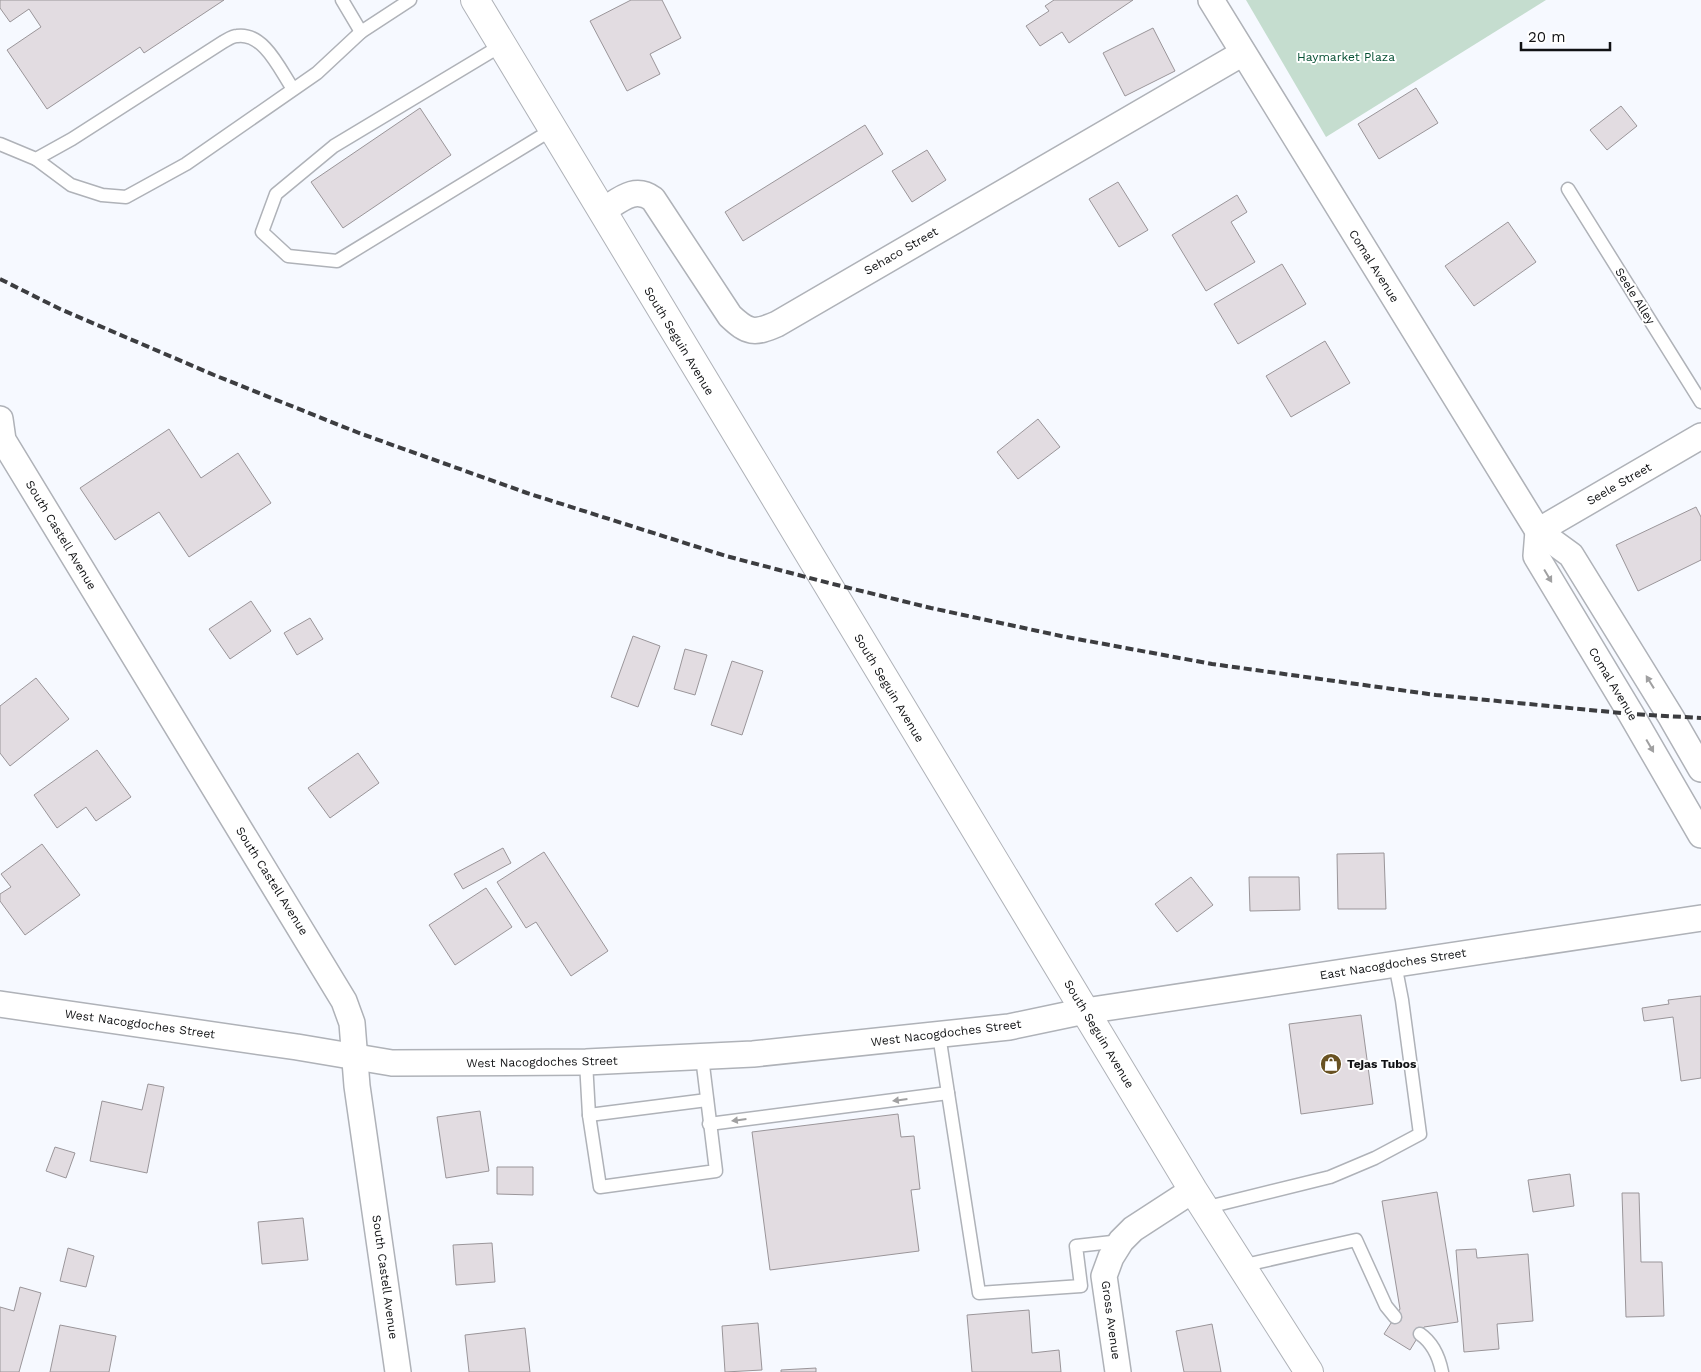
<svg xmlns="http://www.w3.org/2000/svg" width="1701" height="1372" font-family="'Work Sans',sans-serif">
<rect width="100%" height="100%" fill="#f6f9ff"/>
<!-- green -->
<path fill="#c5ddcf" d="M1246,0h300l-220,137z"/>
<!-- building -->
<g fill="#e2dce1" stroke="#9a9599">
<path d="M0,0h224l-80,53 -4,-6 -93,62 -40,-59 34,-23 -12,-18 -19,13 -10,-14z"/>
<path d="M631,0h31l19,38 -31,16 10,20 -33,17 -37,-70z"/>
<path d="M1054,0h79l-64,43 -7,-11 -22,14 -14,-20 23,-15 -4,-5z"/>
<path d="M1153,28l22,43 -50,25 -22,-43z"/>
<path d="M1416,88l22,35 -59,36 -21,-35z"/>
<path d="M1621,106l16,20 -30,24 -17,-20z"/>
<path d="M420,108l31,47 -108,73 -32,-46z"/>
<path d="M865,125l18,29 -140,87 -18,-29z"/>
<path d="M927,150l19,30 -34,22 -20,-31z"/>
<path d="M1118,182l30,48 -29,17 -30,-48z"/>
<path d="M1237,195l10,17 -16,10 24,40 -49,29 -34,-56z"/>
<path d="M1508,222l28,40 -62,44 -29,-40z"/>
<path d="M1282,264l24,40 -68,40 -24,-40z"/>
<path d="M1325,341l25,42 -59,34 -25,-41z"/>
<path d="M1038,419l22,28 -42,32 -21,-27z"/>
<path d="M169,429l32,49 37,-25 33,50 -82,54 -30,-45 -44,28 -35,-52z"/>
<path d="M1696,507l5,10v43l-63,31 -22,-46z"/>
<path d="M251,601l20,30 -41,28 -21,-30z"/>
<path d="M310,618l13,21 -26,16 -13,-22z"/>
<path d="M633,636l27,10 -22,61 -27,-10z"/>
<path d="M685,649l22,6 -12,40 -21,-6z"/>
<path d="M732,661l31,10 -21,64 -31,-10z"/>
<path d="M36,678l33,41 -59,47 -10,-13v-47z"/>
<path d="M97,750l34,47 -35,24 -10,-14 -29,21 -23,-33z"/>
<path d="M358,753l21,30 -49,35 -22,-30z"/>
<path d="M42,844l38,51 -55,40 -25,-34v-7l11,-7 -10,-13z"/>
<path d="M503,848l8,15 -48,26 -9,-15z"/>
<path d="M544,852l64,99 -37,25 -35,-54 -10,6 -29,-46z"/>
<path d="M1384,853l2,56h-48l-1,-55z"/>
<path d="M1191,877l22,28 -36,27 -22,-28z"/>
<path d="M1249,877h50l1,33 -50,1z"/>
<path d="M486,888l26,39 -57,38 -26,-40z"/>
<path d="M1701,996v82l-20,3 -8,-64 -29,4 -2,-13 27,-4 -1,-4z"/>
<path d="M1361,1015l12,89 -72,10 -12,-90z"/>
<path d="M148,1084l16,3 -17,86 -57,-12 12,-60 40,9z"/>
<path d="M480,1111l9,60 -43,7 -9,-61z"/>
<path d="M898,1114l3,23 13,-1 6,53 -9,1 8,61 -149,19 -18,-138z"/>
<path d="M55,1147l20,6 -9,25 -20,-7z"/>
<path d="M497,1167h36v28l-36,-1z"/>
<path d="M1570,1174l4,32 -41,6 -5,-32z"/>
<path d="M1437,1192l21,130 -34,5 -14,23 -26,-16 16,-25 -18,-108z"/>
<path d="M1622,1193h17l2,69h21l2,54 -38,1z"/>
<path d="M303,1218l5,42 -46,4 -4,-42z"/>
<path d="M492,1243l3,39 -39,3 -3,-40z"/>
<path d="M68,1248l26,8 -8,31 -26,-6z"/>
<path d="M1476,1249l1,9 51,-4 5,67 -36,3 2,25 -35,3 -8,-102z"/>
<path d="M20,1287l21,6 -22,79h-19v-65l14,4z"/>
<path d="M1029,1310l3,43 27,-3 2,22h-89l-5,-57z"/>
<path d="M758,1323l4,47 -37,2 -3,-46z"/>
<path d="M1212,1324l9,48h-37l-8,-41z"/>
<path d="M60,1325l56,11 -7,36h-59z"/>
<path d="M525,1328l5,44h-61l-4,-37z"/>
<path d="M816,1368v4h-35v-2z"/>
</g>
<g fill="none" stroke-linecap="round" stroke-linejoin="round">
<!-- service casing -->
<g stroke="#afb2b8" stroke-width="15">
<g id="service">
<path d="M342,0l19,32 49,-32"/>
<path d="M502,45l-168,101 -58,48 -14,38 26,24 49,5 216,-132"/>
<path d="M0,144l36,15 36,-20 151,-97c4,-2 9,-6 14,-6 27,-4 43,34 56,53"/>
<path d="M36,159l35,26 31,10 24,2 60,-33 131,-91 44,-41"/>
<path d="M1568,189l133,213"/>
<path d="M939,1035l40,258 102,-7 -5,-40 45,-5"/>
<path d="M586,1062l3,53 11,72 116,-16 -14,-114"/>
<path d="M589,1115l118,-15"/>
<path d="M709,1124l239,-31"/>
<path d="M1204,1208l126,-31 45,-19 45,-24 -18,-134 -7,-36"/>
<path d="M1241,1266l115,-26 30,66 9,11"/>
<path d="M1420,1334c13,9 19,23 22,38"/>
</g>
</g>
<!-- minor casing -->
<g stroke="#afb2b8" stroke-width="28">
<g id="minor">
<path d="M1211,0l327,531 33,24 100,162 30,52"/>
<path d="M602,211c17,-10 32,-26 51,-12l77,117c18,17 24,18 47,8l466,-271"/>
<path d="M0,419l3,21 341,561 8,22 5,63 41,286"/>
<path d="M1538,531l-2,25 95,158 70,121"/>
<path d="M1538,531l163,-95"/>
<path d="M0,1004l297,43 95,16 194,-1 167,-8 256,-27 76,-16 616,-93"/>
<path d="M1118,1372l-14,-96 7,-19 10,-16 12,-12 60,-39"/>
</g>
</g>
<!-- secondary casing -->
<g stroke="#afb2b8" stroke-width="30">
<path id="secondary" d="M475,0l718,1190 116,182"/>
</g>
<!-- service -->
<use href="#service" stroke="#fff" stroke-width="12"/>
<!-- minor -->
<use href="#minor" stroke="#fff" stroke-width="25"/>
<!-- secondary -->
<use href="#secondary" stroke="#fff" stroke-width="28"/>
<!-- rail -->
<path stroke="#3c3d40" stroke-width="4" stroke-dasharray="8 4" stroke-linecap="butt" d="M0,279l60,30 154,66 145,58 168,60 199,63 103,27 102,25 130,28 151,28 224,31 195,19 70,4"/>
</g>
<!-- one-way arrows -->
<defs><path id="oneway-solid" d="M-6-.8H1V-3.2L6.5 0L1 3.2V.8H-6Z" transform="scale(1.25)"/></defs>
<g fill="#a0a0a1">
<use href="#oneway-solid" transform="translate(1548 576) rotate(59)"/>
<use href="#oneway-solid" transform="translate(1650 682) rotate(-122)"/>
<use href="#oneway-solid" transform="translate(1650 746) rotate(60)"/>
<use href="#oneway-solid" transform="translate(900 1100) rotate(173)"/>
<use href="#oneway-solid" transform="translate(739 1120) rotate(173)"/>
</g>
<!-- icons -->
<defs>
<g id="shop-disc" transform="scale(1.125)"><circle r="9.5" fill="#695222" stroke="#fff"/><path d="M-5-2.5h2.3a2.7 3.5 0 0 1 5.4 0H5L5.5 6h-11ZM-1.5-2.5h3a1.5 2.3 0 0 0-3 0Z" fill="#fff"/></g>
</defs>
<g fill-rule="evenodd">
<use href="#shop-disc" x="1331" y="1064"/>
</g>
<g text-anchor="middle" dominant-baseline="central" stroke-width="4" stroke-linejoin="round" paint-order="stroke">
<!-- park labels -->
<g font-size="12" fill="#044f32" stroke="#fff">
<text x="1346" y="57">Haymarket Plaza</text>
</g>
<!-- street labels -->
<g font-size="12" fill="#111214" stroke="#fff">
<text transform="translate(901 251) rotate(-30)">Sehaco Street</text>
<text transform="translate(1374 266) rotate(58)">Comal Avenue</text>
<text transform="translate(1635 296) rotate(58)">Seele Alley</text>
<text transform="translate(679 341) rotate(59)">South Seguin Avenue</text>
<text transform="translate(1619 484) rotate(-30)">Seele Street</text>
<text transform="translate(61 535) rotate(59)">South Castell Avenue</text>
<text transform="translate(1613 684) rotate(59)">Comal Avenue</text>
<text transform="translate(889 688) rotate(59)">South Seguin Avenue</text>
<text transform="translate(272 881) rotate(58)">South Castell Avenue</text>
<text transform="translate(1393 964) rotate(-9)">East Nacogdoches Street</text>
<text transform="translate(140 1024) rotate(8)">West Nacogdoches Street</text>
<text transform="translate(946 1033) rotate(-7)">West Nacogdoches Street</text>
<text transform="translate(1099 1034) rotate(59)">South Seguin Avenue</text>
<text transform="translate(542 1062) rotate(-1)">West Nacogdoches Street</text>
<text transform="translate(385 1277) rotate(82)">South Castell Avenue</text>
<text transform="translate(1111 1320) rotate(82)">Gross Avenue</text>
</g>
<!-- poi labels -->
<g font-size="12" font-weight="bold" fill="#111214" stroke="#fff" text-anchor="start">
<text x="1347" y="1064">Tejas Tubos</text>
</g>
</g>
<!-- scale -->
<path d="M1521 42v8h89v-8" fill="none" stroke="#111214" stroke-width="2.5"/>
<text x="1528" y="42" font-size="15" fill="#111214" stroke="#ffffff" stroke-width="4" paint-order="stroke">20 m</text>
</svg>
